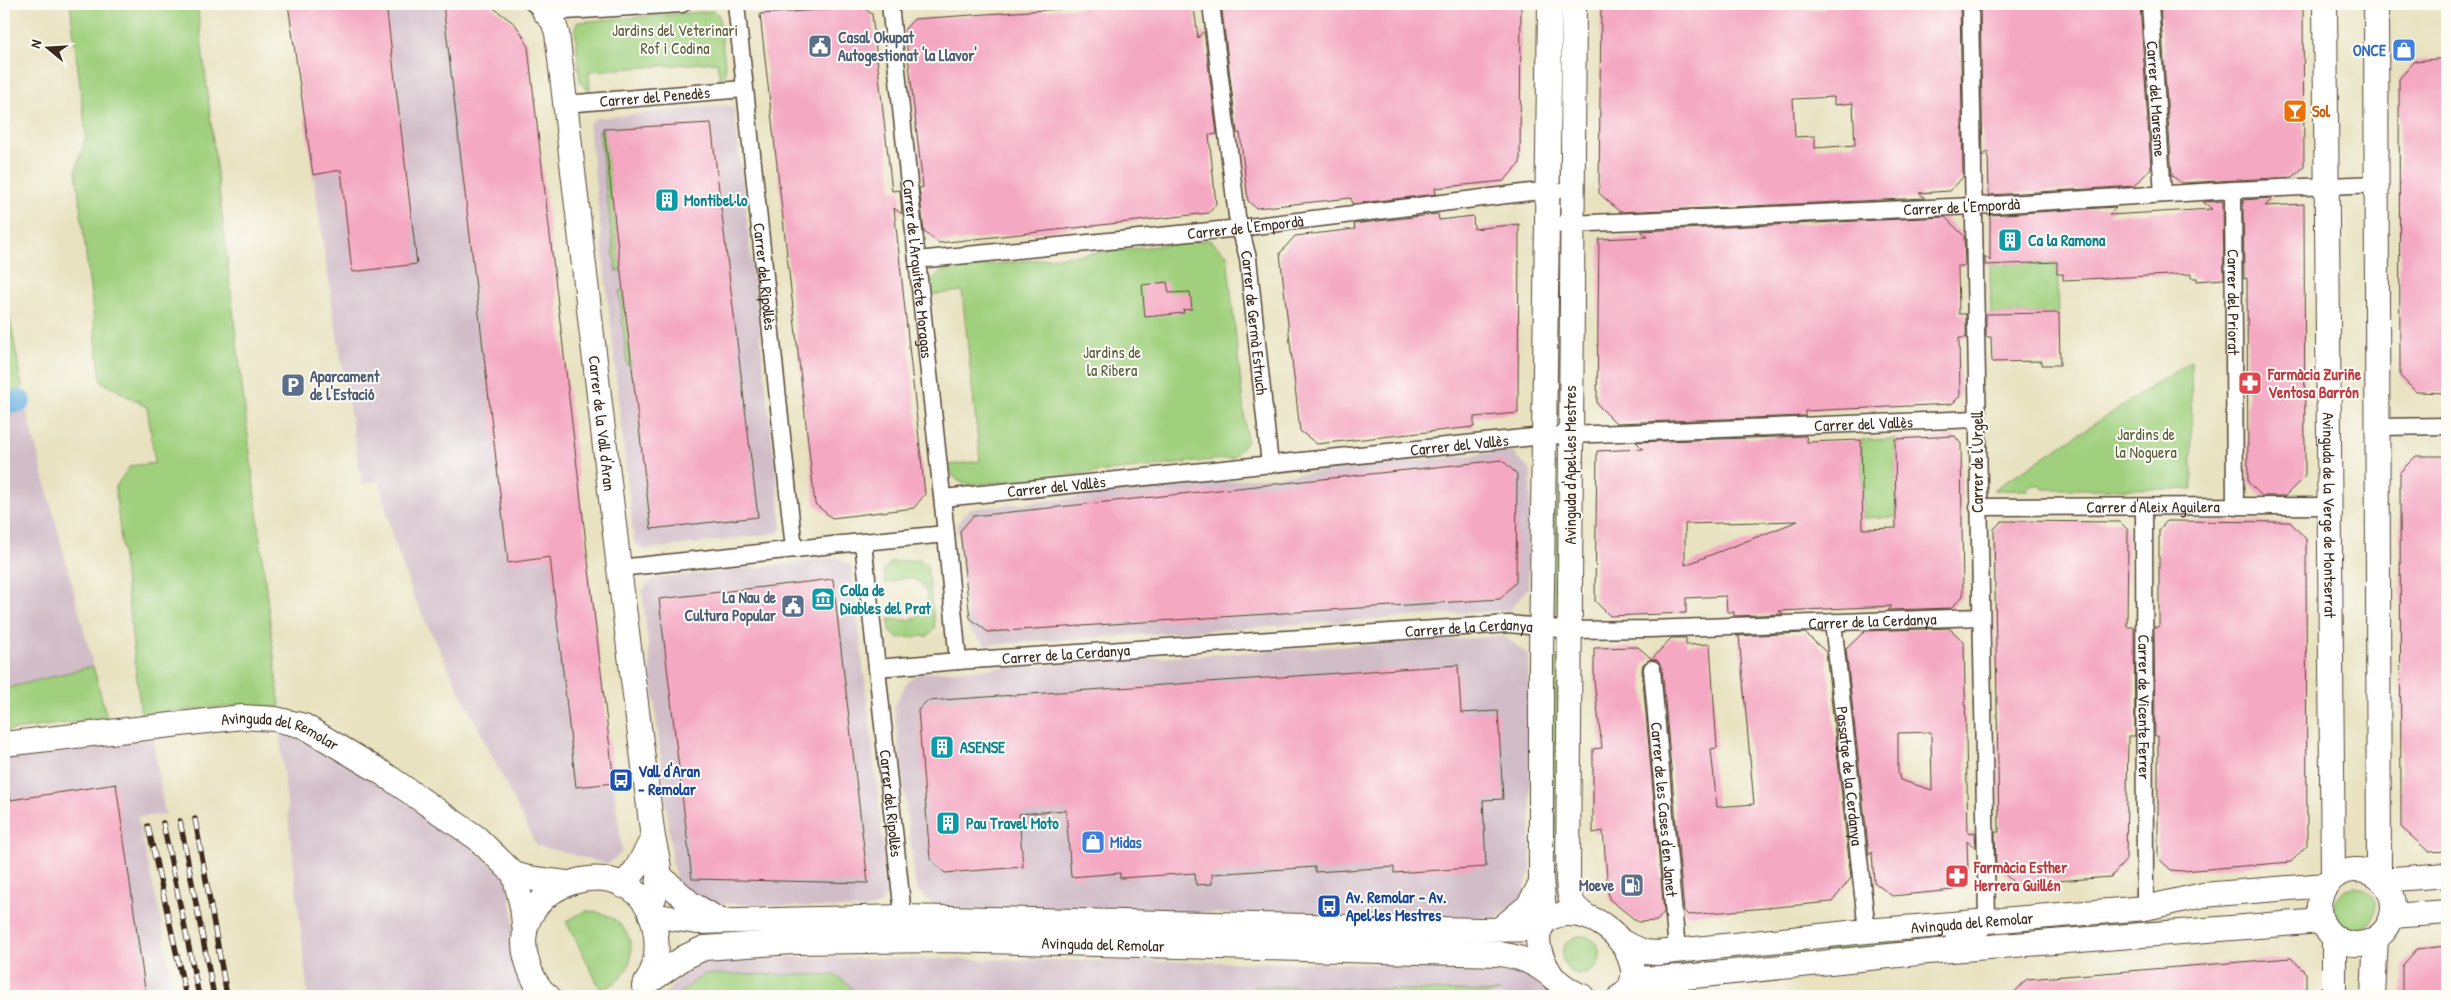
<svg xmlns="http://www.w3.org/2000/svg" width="2451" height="1000" font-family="'Patrick Hand',sans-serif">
<rect width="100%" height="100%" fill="#fdfcf7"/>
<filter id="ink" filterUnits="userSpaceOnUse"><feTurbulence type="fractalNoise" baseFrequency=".02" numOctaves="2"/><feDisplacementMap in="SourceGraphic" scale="10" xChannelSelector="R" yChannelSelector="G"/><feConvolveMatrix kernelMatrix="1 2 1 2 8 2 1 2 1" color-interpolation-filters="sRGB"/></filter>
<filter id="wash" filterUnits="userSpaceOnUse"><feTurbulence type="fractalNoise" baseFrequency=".0096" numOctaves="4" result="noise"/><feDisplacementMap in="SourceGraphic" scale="20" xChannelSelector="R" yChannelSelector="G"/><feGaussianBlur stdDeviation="1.12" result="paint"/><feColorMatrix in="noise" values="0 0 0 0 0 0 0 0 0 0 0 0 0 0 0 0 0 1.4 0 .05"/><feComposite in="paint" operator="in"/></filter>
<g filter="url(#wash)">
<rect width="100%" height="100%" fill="#e8e2c0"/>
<!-- industrial -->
<g fill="#d1bdc8">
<path d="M288,4h200l27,20 11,18 96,810 -14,12 -72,-19 -122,-247 -21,-60 -14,-58 -17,4 -27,-161z"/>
<path d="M728,105l6,5 48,417 -4,6 -134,17 -10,-8 -45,-418 7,-6z"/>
<path d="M25,405l82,313 -103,13v-324z"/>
<path d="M1511,451l20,20 -3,117 -18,22 -525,35 -17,-17 -11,-104 13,-15z"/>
<path d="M838,558l14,9 35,311v17l-8,10 -14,4 -150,-6 -18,-5 -19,-13 -5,-18 -31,-277 11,-11z"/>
<path d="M1504,636l24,19 3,213 -9,28 -25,22 -526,-9 -38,-4 -17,-16 -22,-182 13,-25 11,-9z"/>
<path d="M279,733l19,4 25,10 27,17 121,83 34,30 5,19 10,73 8,27h-220z"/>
<path d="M153,739l12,76 -28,2 24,103 13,76h-170v-242z"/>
<path d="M747,957l742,8 24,3 19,10 22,18h-892l29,-28 22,-9z"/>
</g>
<!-- green -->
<g fill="#a0d07e" stroke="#6e7d4e">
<path d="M70,4h127l83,703 -46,-1 -93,9 -26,-227 15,-22 25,-3 -8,-56 -8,-4v-3h-5l-33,-19 -25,-211 10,-35z"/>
<path d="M713,11l6,4 7,59 -6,6 -3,-18 -128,9 1,18h-4l-6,-6 -5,-56 3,-5z"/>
<path d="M604,129l17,142h-5l-17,-141z"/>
<path d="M1209,240l18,15 20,186 -14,17 -261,27c-12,-1 -21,-7 -23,-20l31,-4 -18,-170 -32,4c0,-12 4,-21 15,-25z"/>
<path d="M1555,259h6l-1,158h-6z"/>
<path d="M2057,262l2,51 -68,1 -1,-49z"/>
<path d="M4,284l18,102 -4,10 -14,2z"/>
<path d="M623,290l9,74 -5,1 -8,-74z"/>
<path d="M2191,361l1,128h-149l-1,-4h-14v5h-35z"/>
<path d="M1895,439l1,78 -33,1 -2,-78z"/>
<path d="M1553,464l7,1 -3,148h-6z"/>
<path d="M920,560l7,5 8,64 -7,7 -31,2 -7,-6 -1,-13c9,0 19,3 27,-1 17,-9 14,-35 -4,-39 -10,-3 -17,3 -27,4l-1,-13 7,-8z"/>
<path d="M1552,658h6l-3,216 -6,-1z"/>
<path d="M93,666l14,52 -103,13v-42z"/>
<circle cx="2355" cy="908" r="21"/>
<path d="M586,911c51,1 63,61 15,79l-35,-69z"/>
<path d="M2169,917v6l-127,10 -1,-7z"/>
<circle cx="1581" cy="955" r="19"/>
<path d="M1922,937v6l-97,10 -1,-7z"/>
<path d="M1806,948v6l-130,13 -1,-6z"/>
<path d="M704,974l130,1 13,8 12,13h-183z"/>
<path d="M1254,986l246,6 -34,4h-211z"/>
</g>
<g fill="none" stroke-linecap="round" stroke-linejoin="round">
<!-- canal -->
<path stroke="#68b1e0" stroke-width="22" d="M4,403l16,-2"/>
</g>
<g id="blocks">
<!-- building -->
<g fill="#f4a8c2" fill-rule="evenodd">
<path d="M288,4h98l31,260 -65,8 -11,-102 -28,5z"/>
<path d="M443,4h45l27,20 7,10 6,13 86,736 -38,4 -26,-230 -42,6z"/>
<path d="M1132,4h57l5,4 4,30 6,-7 13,103 -8,1 7,69 -7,9 -270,30 -15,-11 -5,-44 4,-1 -18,-158 9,-10z"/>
<path d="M1228,4h293l-1,159 -16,18 -69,7 1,6 -84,10 -1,-6 -95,10 -8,-7 -8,-68h-3l-15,-122z"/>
<path d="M1601,4h192v6l32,-1v-5h135l3,173 -13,14 -31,2 6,5 -305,14 -21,-19zM1834,97v8l19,-2 2,42 -40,3v-12l-20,1 -2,-38z"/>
<path d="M1980,4h160l11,164 -16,18 -146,9 -1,-44 -5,5z"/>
<path d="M2160,4h143l1,163 -11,10 -112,6 -9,-8z"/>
<path d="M863,7l9,7 20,177 8,-1 2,24 -8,-6 31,286 -11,14 -82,10 -17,-14 -55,-490z"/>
<path d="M2447,58v335l-31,-1 -16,-16 -1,-297 16,-18z"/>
<path d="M711,123l47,394 -107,12 -47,-400z"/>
<path d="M2273,198l-8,8 39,-2 1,272 -20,20h-23l-14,-14 -1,-204 -3,1 -1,-79z"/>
<path d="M2223,201l1,78 -27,2v-3h-6v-4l-128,6v-6h-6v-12l-72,3v-9l5,5v-46l126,-8 -7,8 103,-6 -9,-7z"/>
<path d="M1438,214l1,6 34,-4 1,13 45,-5 -1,189 -44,4v10l-157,17 -17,-13 -20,-178 15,-17 60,-7 -1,-5z"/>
<path d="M1945,217l19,19 1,30h-7l1,48h7v24h-7l1,58 -8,8 -147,7v5l-189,7 -19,-19 2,-165 49,-2 -7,-6z"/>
<path d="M1167,282l2,11 21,-1 2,17 -9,1 1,3 -39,4 -3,-32z"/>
<path d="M2059,313l1,52h-18v-4l-50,1 -1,-25h-5v-23z"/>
<path d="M1806,436l1,6 54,-2 2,89 33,-1 -1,-89 60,-3 6,8 2,152 -12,12 -63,2 4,-4 -44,2 -69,3 4,3 -49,2v-4h-7l-1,-16 -40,2v15l-76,3 -15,-15 2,-150 46,-2 -7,-7zM1798,521l-113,44v-41z"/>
<path d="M2416,456h31v395l-18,1 -28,-25 -1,-355z"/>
<path d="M1502,460l15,14 -1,108 -16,17 -512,33 -18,-14 -10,-87 13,-15z"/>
<path d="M2002,521l118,1 8,8 -1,97h7l1,109h-7l-2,124 -15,17 -95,7 -20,-17 -1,-35h4v-6l-5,-297z"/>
<path d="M2167,521l123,1 16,17 1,306 -16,17 -108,9 -12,-1 -13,-12v-122h-3l-1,-109h5v-97z"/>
<path d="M833,579l35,304 -176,-4 -33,-280z"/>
<path d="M1949,628l15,14 4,191 7,-1 1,16 -9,-7 1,31 -15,18 -61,6 -18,-14 -2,-30 -3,3 -23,-206 19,-18zM1931,732l1,58 -32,-10 -2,-8v-39z"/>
<path d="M1805,633l21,19 25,226 -19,24 -144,13 -4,-4 -22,-243 -5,-8 -6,-1 -8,5 -1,6 22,242 -7,9 -19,1 -29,-23 -6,-68 -10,2v-84l9,-1 -8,-68v-32l44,-1 14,12 19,-21h15v7l24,-1 7,104 -6,1 6,58 37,-3 -15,-168h-3z"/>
<path d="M1458,665l3,48 37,-2 5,88 -20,1 3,67 -92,6v-6l-79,5v-5l-103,7v10l-16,1 -1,-12 -75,5v-5l-49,4 -5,-67 -47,4 4,53 -78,6 -15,-14 -12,-149 9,-9z"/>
<path d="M116,784l30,212h-142v-195z"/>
<path d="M2447,946v50h-45v-30l15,-17z"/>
<path d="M2291,958l15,15v23h-295l16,-17z"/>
</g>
</g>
</g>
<g filter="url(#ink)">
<use href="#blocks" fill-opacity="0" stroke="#554636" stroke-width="1"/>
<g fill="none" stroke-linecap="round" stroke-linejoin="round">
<!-- street casing -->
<g stroke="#554636" stroke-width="19">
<g id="street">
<path d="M534,4l10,7h21l117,-7"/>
<path id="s1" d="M736,4l58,545"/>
<path id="s2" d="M890,4l56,530"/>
<path id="s3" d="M1211,4l26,212 11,42 22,207"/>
<path id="s4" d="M2150,4l13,190"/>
<path id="s5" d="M565,104l179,-15"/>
<path id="s6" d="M2233,190l2,317"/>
<path id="s7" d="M1547,225l427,-19 259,-16 144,-6"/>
<path id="s8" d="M917,260l323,-32 291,-36 25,-1"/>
<path d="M2378,427l69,-1"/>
<path id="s9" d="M943,498l600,-62 434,-17"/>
<path id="s10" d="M1978,507l352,-1"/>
<path id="s11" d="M2144,507l1,401"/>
<path d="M619,568l223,-24 104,-10 12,127 -81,7 -14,-126"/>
<path id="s12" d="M1833,622l34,309"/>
<path id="s13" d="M958,661l551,-37 61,6 79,-1 330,-12"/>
<path id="s14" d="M877,668l27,257"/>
<path id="s15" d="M1652,669l25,281"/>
<path d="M1951,943c15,-5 30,-6 36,-23l-17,-916"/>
</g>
</g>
<!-- secondary casing -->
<g stroke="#554636" stroke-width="26">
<g id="secondary">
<path d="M1574,4l-6,875c1,20 3,28 21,39"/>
<path id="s16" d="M2325,4l8,874"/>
<path d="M2376,4l3,873"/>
<path id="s17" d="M544,11l9,10 4,12 62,535 34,270c7,29 11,43 -4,70"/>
<path id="s18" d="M4,744l238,-27 33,2 29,7 77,46 96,66 37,36 14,4 38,5"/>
<circle cx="2356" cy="907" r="37"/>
<path d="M514,874l8,32 3,26"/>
<path d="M661,877l29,26 29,17"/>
<path d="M2381,880l66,-5"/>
<path d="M623,886l14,-18 16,-30"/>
<path d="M651,915l46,7 207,-5 576,13 60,-1"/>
<path d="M2392,916l55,-4"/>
<path d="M1545,921l-4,-43v-220l9,-654"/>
<path d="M1500,929l28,-23 13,-22"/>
<path d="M2334,937v59"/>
<path id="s19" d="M1620,941l24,11 13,1 210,-22 278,-23 58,-13 123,-10"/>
<path d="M1552,976c-54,-82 67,-81 81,-6 1,10 -3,22 -12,26"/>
<path d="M1633,979l51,-2 254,-26 383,-30"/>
<path id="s20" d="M646,984l39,-27 19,-9 88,-6 152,-2 556,14c13,2 26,5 37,12 16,9 27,24 45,30"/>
<path d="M548,996c-11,-8 -17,-21 -21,-35 -24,-81 108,-118 127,-37 5,22 4,43 -10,62"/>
<path d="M2373,996l3,-58"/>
</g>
</g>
<!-- street -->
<use href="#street" stroke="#fff" stroke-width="16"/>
<!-- secondary -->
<use href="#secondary" stroke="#fff" stroke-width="24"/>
<!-- rail casing -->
<g stroke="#3b2a1e" stroke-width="5.5">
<g id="rail">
<path d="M195,819l32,177"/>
<path d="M180,821l34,175"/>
<path d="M163,823l36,173"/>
<path d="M148,826l38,170"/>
</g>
</g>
<!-- rail -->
<use href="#rail" stroke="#fdfcf7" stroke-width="4" stroke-dasharray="11" stroke-linecap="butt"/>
</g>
</g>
<!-- icons -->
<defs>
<g id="civic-square" transform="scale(1.25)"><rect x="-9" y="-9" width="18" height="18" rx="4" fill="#5c6f8a" stroke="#fdfcf7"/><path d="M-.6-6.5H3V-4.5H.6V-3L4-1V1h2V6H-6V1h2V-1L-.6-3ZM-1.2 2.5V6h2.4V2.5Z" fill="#fff"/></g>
<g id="shop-square" transform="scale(1.25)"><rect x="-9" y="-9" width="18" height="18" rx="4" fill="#3f7fe0" stroke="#fdfcf7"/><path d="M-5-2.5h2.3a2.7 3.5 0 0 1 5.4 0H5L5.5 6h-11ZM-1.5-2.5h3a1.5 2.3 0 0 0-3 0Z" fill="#fff"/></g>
<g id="bar-square" transform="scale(1.25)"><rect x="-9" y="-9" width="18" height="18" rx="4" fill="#e8710a" stroke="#fdfcf7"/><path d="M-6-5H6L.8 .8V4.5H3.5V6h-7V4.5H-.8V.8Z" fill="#fff"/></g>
<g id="building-square" transform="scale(1.25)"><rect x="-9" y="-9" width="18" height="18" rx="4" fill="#0f9aa8" stroke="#fdfcf7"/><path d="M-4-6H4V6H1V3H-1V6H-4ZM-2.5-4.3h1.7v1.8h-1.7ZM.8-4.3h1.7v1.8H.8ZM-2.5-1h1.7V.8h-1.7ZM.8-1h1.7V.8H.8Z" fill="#fff"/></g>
<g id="pharmacy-square" transform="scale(1.25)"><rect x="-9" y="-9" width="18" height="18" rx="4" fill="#e0444e" stroke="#fdfcf7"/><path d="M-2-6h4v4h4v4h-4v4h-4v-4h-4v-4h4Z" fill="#fff"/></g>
<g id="parking-square" transform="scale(1.25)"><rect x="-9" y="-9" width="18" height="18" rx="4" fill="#5c6f8a" stroke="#fdfcf7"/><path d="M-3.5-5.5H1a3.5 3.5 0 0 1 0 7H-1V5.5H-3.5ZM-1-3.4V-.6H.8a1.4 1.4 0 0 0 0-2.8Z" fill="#fff"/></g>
<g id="museum-square" transform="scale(1.25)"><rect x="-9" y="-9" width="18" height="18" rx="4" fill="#0f9aa8" stroke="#fdfcf7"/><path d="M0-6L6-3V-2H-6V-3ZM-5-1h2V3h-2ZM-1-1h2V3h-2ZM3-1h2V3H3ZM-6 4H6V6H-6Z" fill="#fff"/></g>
<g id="bus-square" transform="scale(1.25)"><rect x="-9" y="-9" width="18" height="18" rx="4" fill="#1a4fb4" stroke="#fdfcf7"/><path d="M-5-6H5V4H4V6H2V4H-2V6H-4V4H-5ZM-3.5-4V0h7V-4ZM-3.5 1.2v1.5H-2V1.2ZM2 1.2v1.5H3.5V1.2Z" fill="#fff"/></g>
<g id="fuel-square" transform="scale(1.25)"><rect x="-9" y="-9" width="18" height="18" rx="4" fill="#5c6f8a" stroke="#fdfcf7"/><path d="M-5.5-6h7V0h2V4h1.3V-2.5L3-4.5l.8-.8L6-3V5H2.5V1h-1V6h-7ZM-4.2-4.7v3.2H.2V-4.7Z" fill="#fff"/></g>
</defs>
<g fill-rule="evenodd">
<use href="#civic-square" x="820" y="46"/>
<use href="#shop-square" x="2404" y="50"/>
<use href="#bar-square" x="2295" y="111"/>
<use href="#building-square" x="667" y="200"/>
<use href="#building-square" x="2010" y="240"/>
<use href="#pharmacy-square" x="2250" y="383"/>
<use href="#parking-square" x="293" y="385"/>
<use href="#museum-square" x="823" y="599"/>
<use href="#civic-square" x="793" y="606"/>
<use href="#building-square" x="942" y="747"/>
<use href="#bus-square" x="621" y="780"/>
<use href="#building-square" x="948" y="823"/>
<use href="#shop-square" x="1093" y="842"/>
<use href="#pharmacy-square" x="1957" y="876"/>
<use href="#fuel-square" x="1632" y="885"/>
<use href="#bus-square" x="1329" y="906"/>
</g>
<g text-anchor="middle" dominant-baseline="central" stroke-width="4" stroke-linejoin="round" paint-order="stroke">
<!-- park labels -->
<g font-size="16" fill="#595c3b" stroke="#fdfcf7">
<text x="675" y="30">Jardins del Veterinari<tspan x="675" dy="18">Rof i Codina</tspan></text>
<text x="1112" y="352">Jardins de<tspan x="1112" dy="18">la Ribera</tspan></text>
<text x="2146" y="434">Jardins de<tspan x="2146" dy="18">la Noguera</tspan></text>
</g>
<!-- service labels -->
<g font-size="16" font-weight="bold" fill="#4e5e75" stroke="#fdfcf7" text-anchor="start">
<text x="838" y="37">Casal Okupat<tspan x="838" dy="18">Autogestionat 'la Llavor'</tspan></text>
<text x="310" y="376">Aparcament<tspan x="310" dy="18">de l'Estació</tspan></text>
<text x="776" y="597" text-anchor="end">La Nau de<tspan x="776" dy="18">Cultura Popular</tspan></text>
<text x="1614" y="885" text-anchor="end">Moeve</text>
</g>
<!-- shop labels -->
<g font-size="16" font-weight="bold" fill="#366cbe" stroke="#fdfcf7" text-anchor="end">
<text x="2386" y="50">ONCE</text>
<text x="1110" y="842" text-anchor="start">Midas</text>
</g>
<!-- street labels -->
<g font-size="16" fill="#3b2a1e" stroke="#fdfcf7">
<text stroke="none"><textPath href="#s5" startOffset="90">Carrer del Penedès</textPath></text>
<text stroke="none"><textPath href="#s4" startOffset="95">Carrer del Maresme</textPath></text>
<text stroke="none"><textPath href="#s7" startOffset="415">Carrer de l'Empordà</textPath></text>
<text stroke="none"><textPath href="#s8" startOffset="330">Carrer de l'Empordà</textPath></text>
<text stroke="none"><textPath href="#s2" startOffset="266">Carrer de l'Arquitecte Moragas</textPath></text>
<text stroke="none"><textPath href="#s1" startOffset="274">Carrer del Ripollès</textPath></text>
<text stroke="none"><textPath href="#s6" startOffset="112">Carrer del Priorat</textPath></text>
<text stroke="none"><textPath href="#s3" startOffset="322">Carrer de Germà Estruch</textPath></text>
<text stroke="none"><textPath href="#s17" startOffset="419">Carrer de la Vall d'Aran</textPath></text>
<text stroke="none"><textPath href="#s9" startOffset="924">Carrer del Vallès</textPath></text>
<text stroke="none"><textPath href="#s9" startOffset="519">Carrer del Vallès</textPath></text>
<text transform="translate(1977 462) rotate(-90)">Carrer de l'Urgell</text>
<text transform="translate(1570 465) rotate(-90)">Avinguda d'Apel·les Mestres</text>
<text stroke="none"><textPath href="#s9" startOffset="114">Carrer del Vallès</textPath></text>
<text stroke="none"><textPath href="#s10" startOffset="175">Carrer d'Aleix Aguilera</textPath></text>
<text stroke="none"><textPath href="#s16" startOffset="511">Avinguda de la Verge de Montserrat</textPath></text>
<text stroke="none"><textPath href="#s13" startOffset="916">Carrer de la Cerdanya</textPath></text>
<text stroke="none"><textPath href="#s13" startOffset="512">Carrer de la Cerdanya</textPath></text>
<text stroke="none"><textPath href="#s13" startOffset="108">Carrer de la Cerdanya</textPath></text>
<text stroke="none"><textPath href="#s11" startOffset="200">Carrer de Vicente Ferrer</textPath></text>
<text stroke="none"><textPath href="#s18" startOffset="280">Avinguda del Remolar</textPath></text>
<text stroke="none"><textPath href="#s12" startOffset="155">Passatge de la Cerdanya</textPath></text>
<text stroke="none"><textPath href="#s14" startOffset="136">Carrer del Ripollès</textPath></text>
<text stroke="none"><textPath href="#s15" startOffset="141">Carrer de les Cases d'en Janet</textPath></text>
<text stroke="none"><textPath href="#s19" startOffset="356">Avinguda del Remolar</textPath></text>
<text stroke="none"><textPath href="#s20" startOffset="468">Avinguda del Remolar</textPath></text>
</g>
<!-- food labels -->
<g font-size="16" font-weight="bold" fill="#c56008" stroke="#fdfcf7" text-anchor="start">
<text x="2312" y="111">Sol</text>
</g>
<!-- culture labels -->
<g font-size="16" font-weight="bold" fill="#0d838f" stroke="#fdfcf7" text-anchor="start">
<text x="684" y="200">Montibel·lo</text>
<text x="2028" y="240">Ca la Ramona</text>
<text x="840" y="590">Colla de<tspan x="840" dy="18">Diables del Prat</tspan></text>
<text x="960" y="747">ASENSE</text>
<text x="966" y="823">Pau Travel Moto</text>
</g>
<!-- health labels -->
<g font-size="16" font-weight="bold" fill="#be3a42" stroke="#fdfcf7" text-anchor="start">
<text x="2268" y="374">Farmàcia Zuriñe<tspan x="2268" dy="18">Ventosa Barrón</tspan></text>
<text x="1974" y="867">Farmàcia Esther<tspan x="1974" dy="18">Herrera Guillén</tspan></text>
</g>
<!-- transit labels -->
<g font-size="16" font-weight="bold" fill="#164399" stroke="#fdfcf7" text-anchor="start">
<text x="638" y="771">Vall d'Aran<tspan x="638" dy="18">- Remolar</tspan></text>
<text x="1346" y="897">Av. Remolar - Av.<tspan x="1346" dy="18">Apel·les Mestres</tspan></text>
</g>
</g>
<!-- margin -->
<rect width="2451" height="1000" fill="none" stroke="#fdfcf7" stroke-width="20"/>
<!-- north arrow -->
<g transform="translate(48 48) rotate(288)" stroke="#fdfcf7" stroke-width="4" paint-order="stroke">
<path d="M0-4L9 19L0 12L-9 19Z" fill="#3b2a1e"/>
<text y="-8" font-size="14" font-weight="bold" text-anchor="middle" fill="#3b2a1e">N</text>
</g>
</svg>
